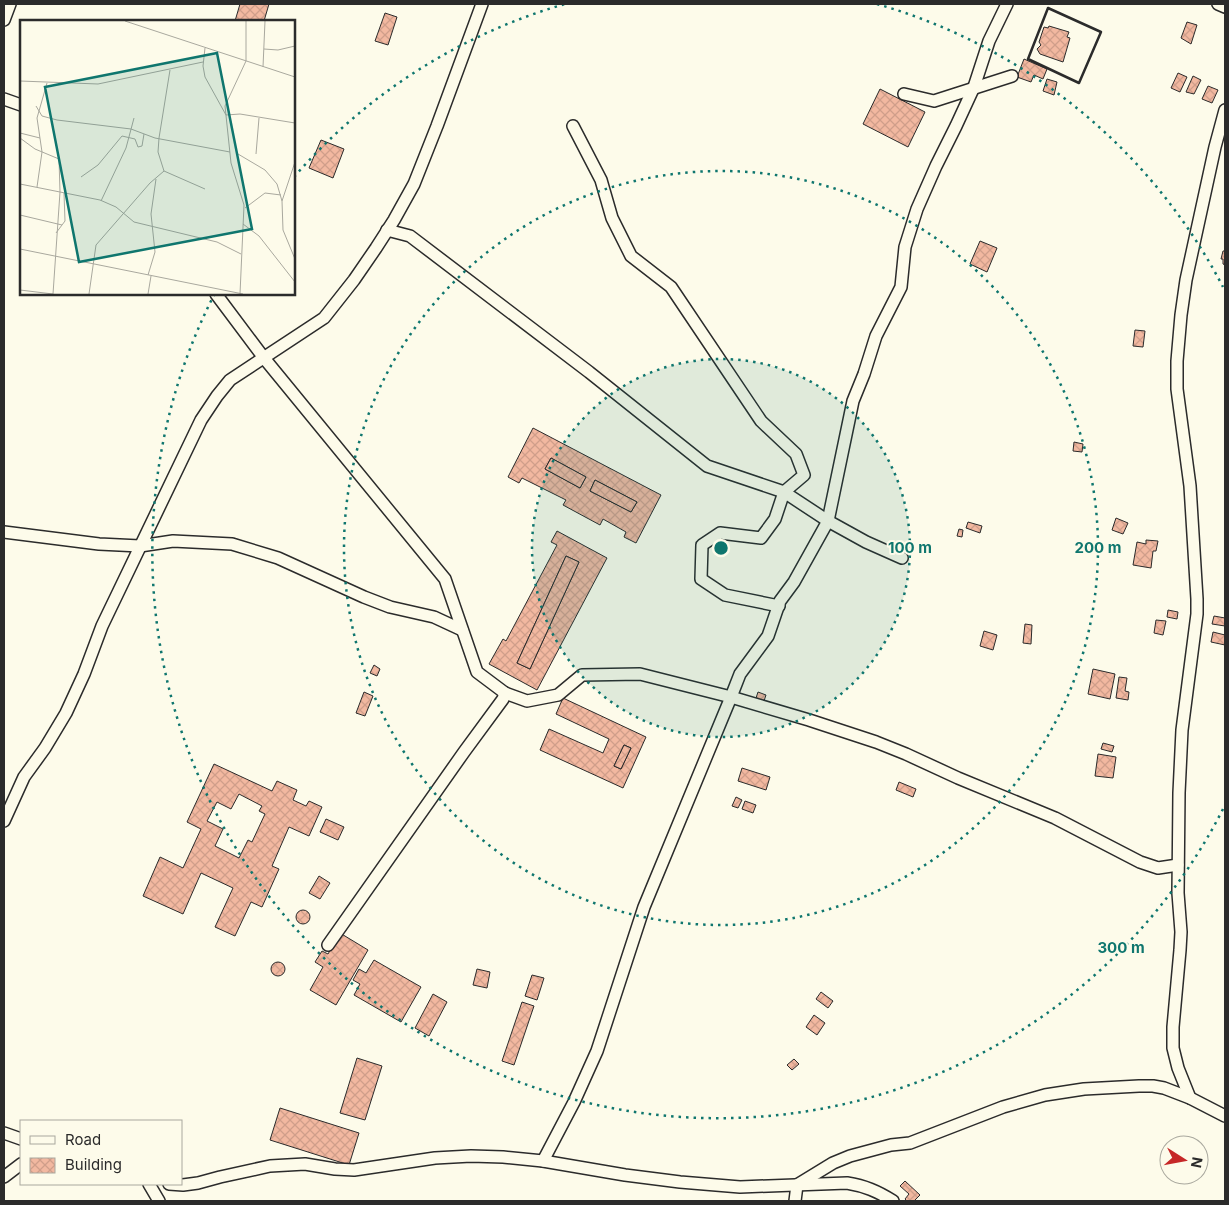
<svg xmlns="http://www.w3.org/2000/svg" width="1229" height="1205" font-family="Inter,sans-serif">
<defs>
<pattern id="building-cross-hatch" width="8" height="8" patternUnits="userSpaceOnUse" patternTransform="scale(1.25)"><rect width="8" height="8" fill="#f2b8a0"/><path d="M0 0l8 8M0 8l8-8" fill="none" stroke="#d09e8a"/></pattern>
</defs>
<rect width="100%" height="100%" fill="#fdfbea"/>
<!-- building -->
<g fill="url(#building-cross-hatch)" stroke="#2b2b2b" fill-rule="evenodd">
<path d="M240,4h29l-5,17h-29z"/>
<path d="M385,13l12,4 -9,28 -13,-4z"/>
<path d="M1187,22l10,3 -6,19 -10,-6z"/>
<path d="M1049,26l20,6 -2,5 3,1 -7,24 -23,-8 -3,-5 4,-4 -2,-3 5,-15 4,1z"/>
<path d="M1024,59l23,10 -4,10 -9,-4 -3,7 -14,-5z"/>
<path d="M1178,73l9,4 -7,15 -9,-4z"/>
<path d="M1193,76l8,4 -7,14 -8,-2z"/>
<path d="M1047,79l10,3 -3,13 -11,-4z"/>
<path d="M1208,86l10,4 -6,13 -10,-4z"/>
<path d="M880,89l45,23 -17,35 -45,-23z"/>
<path d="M321,140l23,9 -11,29 -24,-10z"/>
<path d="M980,241l17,7 -10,24 -17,-8z"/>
<path d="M1223,251h2v14l-2,-1v-5h-2z"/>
<path d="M1135,330l10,1 -2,16 -10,-1z"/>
<path d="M533,428l128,67 -25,48 -12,-6 2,-5 -23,-13 -3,6 -37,-20 3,-5 -44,-22 -3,5 -11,-6zM551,458l35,19 -6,11 -35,-19zM595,480l42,22 -6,10 -41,-21z"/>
<path d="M1074,442l9,2 -1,8 -9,-1z"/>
<path d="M551,458l35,19 -6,11 -35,-19z"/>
<path d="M595,480l42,22 -6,10 -41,-21z"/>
<path d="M1116,518l12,5 -5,11 -11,-4z"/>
<path d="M968,522l14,4 -2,7 -14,-5z"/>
<path d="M959,529l4,1 -1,7 -5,-1z"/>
<path d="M557,531l50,27 -70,132 -48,-26 14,-25 3,2 51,-96 -6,-3zM566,556l13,6 -49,107 -13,-6z"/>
<path d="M1146,540l12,1 -2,10h-3l-2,17 -18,-3 4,-23 9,2z"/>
<path d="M566,556l13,6 -49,107 -13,-6z"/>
<path d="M1168,610l10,2 -1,7 -10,-2z"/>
<path d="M1214,616l11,2v8l-13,-2z"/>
<path d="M1156,620l10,1 -3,14 -9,-2z"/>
<path d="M1025,624l7,1 -1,19 -8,-1z"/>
<path d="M984,631l13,4 -4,15 -13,-4z"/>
<path d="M1213,632l12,3v10l-14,-3z"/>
<path d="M374,665l6,4 -3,7 -7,-3z"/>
<path d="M1093,669l22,5 -5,25 -22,-5z"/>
<path d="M1119,677l8,1 -2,13 4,1 -1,8 -12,-2z"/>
<path d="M364,692l9,4 -8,20 -9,-3z"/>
<path d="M758,692l8,3 -2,6 -8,-3z"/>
<path d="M563,698l83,39 -23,51 -83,-38 9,-21 54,24 6,-14 -53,-25zM624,745l7,3 -10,21 -7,-3z"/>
<path d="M1103,743l11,3 -2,6 -11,-3z"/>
<path d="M624,745l7,3 -10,21 -7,-3z"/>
<path d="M1098,754l18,3 -3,21 -18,-2z"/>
<path d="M214,764l58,27 5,-10 20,9 -4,10 13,6 3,-5 13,6 -13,29 -20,-9 -17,39 7,3 -17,38 -11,-5 -16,34 -20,-9 18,-39 -32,-15 -18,41 -40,-18 17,-39 23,11 18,-39 -14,-7zM239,794l23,12 -3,5 6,3 -13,28 -4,-2 -9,18 -24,-12 8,-17 -16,-8 10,-19 14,7z"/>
<path d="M742,768l28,9 -4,13 -28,-9z"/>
<path d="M899,782l17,7 -3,8 -17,-7z"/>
<path d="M736,797l6,3 -4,8 -6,-2z"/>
<path d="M745,801l11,4 -3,8 -11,-4z"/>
<path d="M326,819l18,8 -6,13 -18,-8z"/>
<path d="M319,876l11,7 -10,16 -11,-6z"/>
<circle cx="303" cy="917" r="7"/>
<path d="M340,933l28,17 -32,55 -26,-15 13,-23 -8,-5 7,-11 6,3z"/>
<path d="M374,960l47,27 -20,35 -47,-27 6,-11 -7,-4 6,-11 7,4z"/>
<circle cx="278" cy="969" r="7"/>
<path d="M477,969l13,3 -3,16 -14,-3z"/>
<path d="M532,975l12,3 -7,22 -12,-4z"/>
<path d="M821,992l12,9 -5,7 -12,-9z"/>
<path d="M433,994l14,8 -18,34 -14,-8z"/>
<path d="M522,1002l12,4 -20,59 -12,-4z"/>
<path d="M814,1015l11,8 -8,12 -11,-8z"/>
<path d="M357,1058l25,8 -17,54 -25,-7z"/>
<path d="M794,1059l5,5 -7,6 -5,-5z"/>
<path d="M280,1108l79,25 -10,32 -79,-25z"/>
<path d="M905,1181l15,14 -6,6h-7l-2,-2 4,-5 -9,-8z"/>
</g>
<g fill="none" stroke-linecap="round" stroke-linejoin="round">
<!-- minor casing -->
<g stroke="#2b2b2b" stroke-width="14">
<g id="minor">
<path d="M1218,4l7,3"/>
<path d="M4,20l6,-16"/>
<path d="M904,94l30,7 78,-25"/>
<path d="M4,99l17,6"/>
<path d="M573,126l28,54 11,38 19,38 40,31 90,134 35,33 8,21 -20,17 -9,27 -14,19 -41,-5 -18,12 -1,34 24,16 54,11"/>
<path d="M387,230l23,6 179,136 118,94 77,26 44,29 38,21 36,16"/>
<path d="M216,294l48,64 181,221 32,93 28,21 22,8 31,-6 24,-20 58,-1 91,23 78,23 67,22 30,12 52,24 97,40 85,44 18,6 20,-3"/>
<path d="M4,532l95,12 41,2 33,-5 59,3 46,14 86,39 26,10 44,10 28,13"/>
<path d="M4,821l20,-44 21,-29 21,-35 18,-39 18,-48 99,-206 16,-24 13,-16 94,-62 30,-38 22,-32 18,-28 20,-36 23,-58 45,-122"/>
<path d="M328,945l136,-193 39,-53 2,-6"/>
<path d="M1190,1098l-12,-30 -5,-20v-21l7,-77 1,-18 -3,-39 1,-100 3,-63 15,-116v-15l-7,-113 -13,-97v-28l4,-46 5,-35 29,-133 10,-37"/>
<path d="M4,1133l17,6"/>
<path d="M543,1161l31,-59 23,-51 47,-144 87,-210 9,-23 28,-38 12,-35 14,-19 34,-61 25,-120 11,-27 12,-38 25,-49 4,-40 12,-38 19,-43 20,-40 18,-39 15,-46 18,-37"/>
<path d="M4,1177l17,-13"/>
<path d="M149,1184l10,17"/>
<path d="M169,1184l14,1 15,-2 22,-6 50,-11 35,-2 30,5 19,1 81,-12 36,-2 32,1 40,4 82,14 55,7 60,5 107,-4c18,3 30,8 46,18"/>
<path d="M795,1201l2,-16 36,-22 17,-7 41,-11 19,-2 93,-36 42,-12 39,-6 55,-3h14l11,2 26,10 35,18"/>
</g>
</g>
<!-- minor -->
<use href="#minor" stroke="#fdfbea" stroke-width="11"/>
<!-- wall -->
<path stroke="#2b2b2b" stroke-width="2.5" d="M1048,8l53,24 -22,51 -51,-24z"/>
</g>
<!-- distance rings -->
<circle cx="721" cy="548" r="189" fill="#0f766e" fill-opacity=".12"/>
<g fill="none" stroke="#0f766e" stroke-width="2.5" stroke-dasharray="2.5 5">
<circle cx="721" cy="548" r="189"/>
<circle cx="721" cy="548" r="377"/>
<path d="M1223 809A566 566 0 0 1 214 295M294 177A566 566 0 0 1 565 4M877 4A566 566 0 0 1 1223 287"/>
</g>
<!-- overview -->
<g transform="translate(20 20)">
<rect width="275" height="275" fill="#fdfbea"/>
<path fill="none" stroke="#a9a89e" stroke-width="1" d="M105,1l170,56M185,28l-2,18 2,11 21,38 14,-1 55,9M244,29l14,1 17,-4M243,47l2,-46M0,61l78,3 105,-22M16,86l6,10 15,4 74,9 24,9 75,14M0,113l20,5M0,118l15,11 24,10 1,33 -7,102M218,134l27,16 12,14 5,17 1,29 12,29M236,134l3,-36M144,151l41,18M61,157l17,-12 24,-29 13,3 3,8 4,-1 2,-12M0,164l80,16 16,7 18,15 83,20 24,12M17,167l5,-35 -5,-34 10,-35M81,181l25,-53 8,-30M262,181l13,-39M225,188l20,-15 16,2M0,195l42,10M223,204l16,12 36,46M36,213l9,-12 -1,-28M0,229l223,45M128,255l7,-23 -4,-38 5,-35M0,270l33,4M69,274l7,-49 54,-62 14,-12 -6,-19 1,-14 11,-68M128,274l3,-18M220,274l4,-89 -13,-42 -6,-57 21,-45v-40"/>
<path fill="#0f766e" fill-opacity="0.15" stroke="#0f766e" stroke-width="2.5" d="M197,33l35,176 -173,33 -34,-175z"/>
<rect width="275" height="275" fill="none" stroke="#2b2b2b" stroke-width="2.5"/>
</g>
<circle cx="721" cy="548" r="8" fill="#0f766e" stroke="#fdfbea" stroke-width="2.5"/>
<g font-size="15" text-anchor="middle" font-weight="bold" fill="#0f766e" stroke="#fdfbea" stroke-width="4" stroke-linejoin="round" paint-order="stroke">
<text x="910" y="553">100 m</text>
<text x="1098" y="553">200 m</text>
<text x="1121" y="953">300 m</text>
</g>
<!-- border -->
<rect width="1229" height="1205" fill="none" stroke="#2b2b2b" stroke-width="10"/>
<!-- legend -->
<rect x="20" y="1120" width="162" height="65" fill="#fdfbea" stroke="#a9a89e"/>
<rect x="30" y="1136" width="25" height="8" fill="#fdfbea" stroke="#a9a89e"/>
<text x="65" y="1145" font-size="15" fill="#2b2b2b">Road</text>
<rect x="30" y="1158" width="25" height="15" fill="url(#building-cross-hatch)" stroke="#a9a89e"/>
<text x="65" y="1170" font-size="15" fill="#2b2b2b">Building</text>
<!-- north arrow -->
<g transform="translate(1184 1160) rotate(101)"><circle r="24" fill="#fdfbea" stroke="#a9a89e"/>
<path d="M0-4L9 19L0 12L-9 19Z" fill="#c62828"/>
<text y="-8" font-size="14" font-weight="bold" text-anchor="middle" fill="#2b2b2b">N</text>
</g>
</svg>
